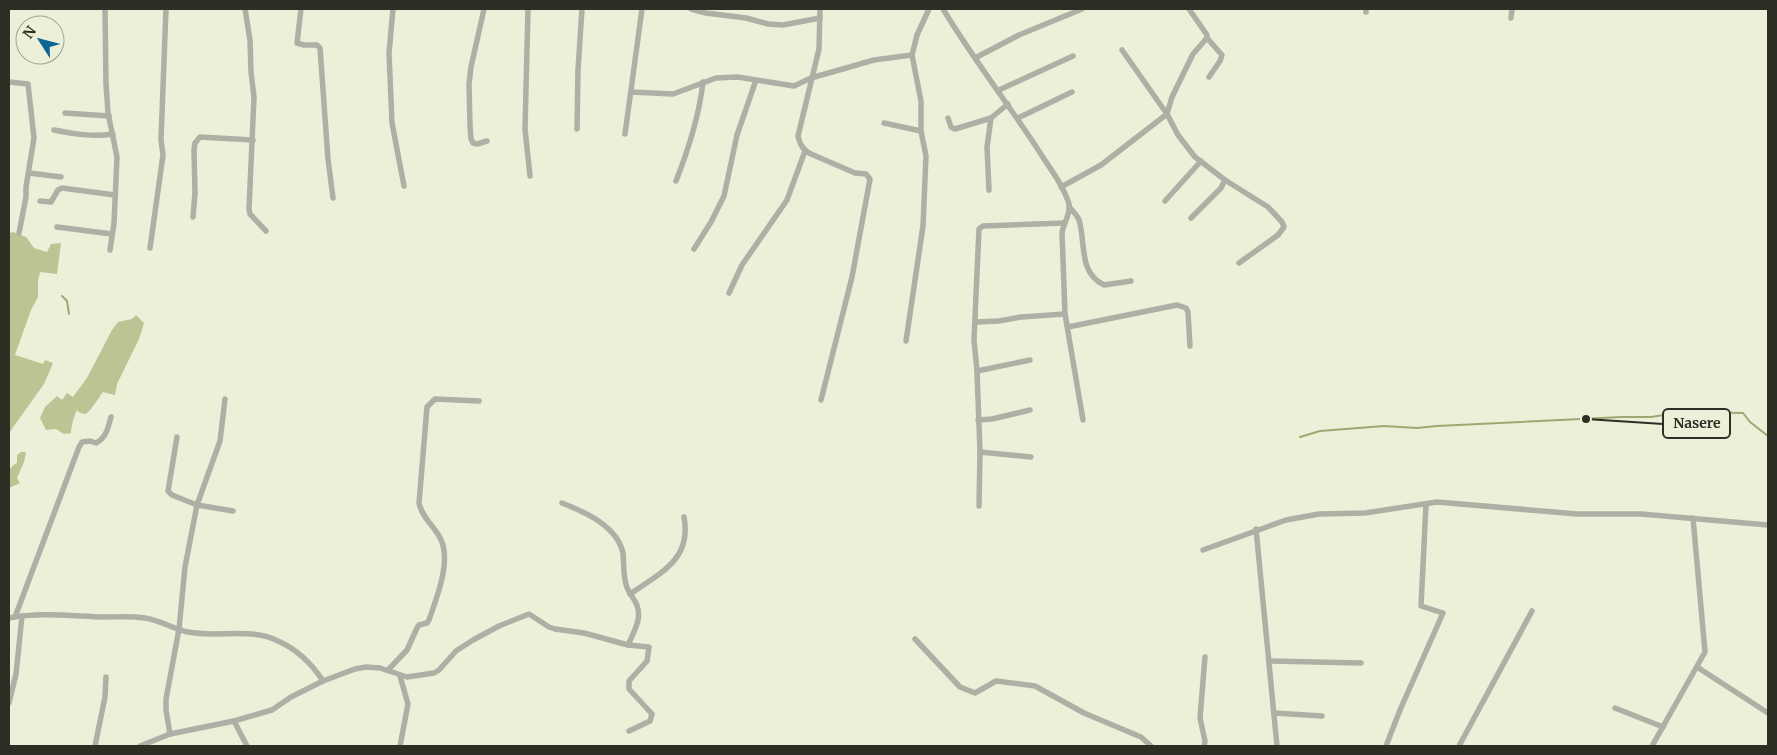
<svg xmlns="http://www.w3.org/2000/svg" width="1777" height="755" font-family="Merriweather,serif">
<rect width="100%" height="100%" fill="#edf0d8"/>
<!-- green -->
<g fill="#bdc392">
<path d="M13,232l13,5 8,11 13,4 4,-8 10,-1 -4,31 -17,-2 -2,9v16l-7,13 -16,45 28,9 2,-4 8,3 -9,21 -35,49v-200z"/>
<path d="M136,315l8,8 -5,16 -22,45 -2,11 -12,-3 -12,17 -5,5 -6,-1 -3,-3c-3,6 -6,17 -6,23l-7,1 -8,-5 -10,1 -6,-12 5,-11 12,-11 5,4 5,-7 6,4 14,-19 25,-48 6,-8 14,-3z"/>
<path d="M21,452h5l-2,10 -7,16 3,5 -11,5c0,-10 -3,-20 8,-25v-8z"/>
</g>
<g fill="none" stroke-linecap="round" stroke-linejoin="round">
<!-- stream -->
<g stroke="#a1a773" stroke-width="2">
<path d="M62,296l5,5 2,13"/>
<path d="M1300,437l20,-6 64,-5 33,2 20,-2 185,-9h29l33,-5 59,1 7,9 18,14"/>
</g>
<!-- street -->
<g stroke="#aeafa5" stroke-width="5.5">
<path d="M105,9l1,75 2,29 9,44 -3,67 -4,26"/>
<path d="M245,9l5,31 1,32 3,25 -5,112 1,5 16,17"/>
<path d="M301,9l-4,34 7,2h13l3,3 8,111 5,39"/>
<path d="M393,9l-4,44 3,70 12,63"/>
<path d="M484,9l-13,58 -2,17 1,42 1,13 2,4 4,1 10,-3"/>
<path d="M528,9l-3,120 5,47"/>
<path d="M691,9l15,4 40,5 22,6 15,1 37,-7"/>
<path d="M820,9l-1,40 -21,87c2,9 5,14 13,18l44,19 11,1 4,5 -18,98 -31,123"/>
<path d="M943,9c29,48 63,92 94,139 11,18 26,36 32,56 2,10 -6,20 -7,29l3,81 18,106"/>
<path d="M1366,9v3"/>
<path d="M1511,18l1,-9"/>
<path d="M1207,38l15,17 -2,6 -11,16"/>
<path d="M1122,50l45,64 11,21 17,22 30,23 43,27 14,15 2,5 -6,8 -39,28"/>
<path d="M975,58l44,-23 63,-26"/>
<path d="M9,82l19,2 6,54 -8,49v10l-7,36"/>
<path d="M999,90l74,-34"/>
<path d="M631,92l42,2 43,-16 22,-1 56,9 17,-8 63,-18 38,-5"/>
<path d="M65,113l44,3"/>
<path d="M948,118l3,9 4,2 36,-11 17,-14"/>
<path d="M1018,118l54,-26"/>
<path d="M884,123l37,8"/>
<path d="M577,129l1,-59 4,-61"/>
<path d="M54,130c20,4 39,7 59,4"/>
<path d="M625,134l17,-125"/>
<path d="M29,173l32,4"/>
<path d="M676,181c13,-33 23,-64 27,-99"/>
<path d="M1061,187l40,-22 66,-51 5,-17 21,-43 14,-16v-3l-18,-26"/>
<path d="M989,190l-2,-43 4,-29"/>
<path d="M40,201l11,1 7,-12 4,-2 53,7"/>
<path d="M1165,201l36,-40"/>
<path d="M1069,207c4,4 8,8 10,13 7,22 -1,53 25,65l27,-4"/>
<path d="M193,217l2,-24 -1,-43 1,-7 5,-6 53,3"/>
<path d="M1191,218l30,-30 4,-8"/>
<path d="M57,227l55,7"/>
<path d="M150,248l13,-93 -2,-15 5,-131"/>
<path d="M694,249l17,-27 13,-26 13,-61 19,-55"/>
<path d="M729,293l13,-28 45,-65 18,-49"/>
<path d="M976,322l23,-1 22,-4 44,-3"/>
<path d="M1068,327l109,-22 9,3 2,4 2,34"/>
<path d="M906,341l17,-115 3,-70 -5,-25v-30l-9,-46 5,-20 12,-26"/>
<path d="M977,371l53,-11"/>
<path d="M225,399l-5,42 -23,64 36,6"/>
<path d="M978,420l14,-1 38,-9"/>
<path d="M980,452l51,5"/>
<path d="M562,503c23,9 55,23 61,50 1,11 0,21 3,31 1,6 4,9 7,14 12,17 2,31 -5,47"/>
<path d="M979,506l1,-54 -3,-81 -3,-31 5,-111 4,-3 81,-3"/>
<path d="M1256,529l21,217"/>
<path d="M1203,550l83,-30 33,-6 46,-1 72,-11 140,12h64l127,11"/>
<path d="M630,594c30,-21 62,-34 54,-77"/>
<path d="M15,617l64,-170 3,-5 8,-1 6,2c10,-5 12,-15 15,-26"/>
<path d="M9,618c30,-6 63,-2 94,-1 14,0 28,-1 42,1 15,2 28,11 43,14 29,6 63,-5 90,9 18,8 34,23 45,40"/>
<path d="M915,639l45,48 15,6 21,-12 39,5 49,27 57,24 10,9"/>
<path d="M1269,661l92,2"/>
<path d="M1697,667l71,46"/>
<path d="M388,670l19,-20 10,-22 2,-3 8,-2 2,-3c8,-23 24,-62 10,-84 -7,-12 -17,-19 -20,-33l8,-96 8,-8 44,2"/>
<path d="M400,676l8,28 -8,42"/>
<path d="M9,703l7,-29 6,-58"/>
<path d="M1615,708l48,19"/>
<path d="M1274,713l48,3"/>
<path d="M234,721l13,25"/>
<path d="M170,734l-4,-24v-11l13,-70 6,-62 12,-62 -25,-10 -4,-4 9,-54"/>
<path d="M95,746l10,-49 1,-20"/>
<path d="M140,746l30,-12 64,-13 38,-11 19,-13 32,-16 32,-12 11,-2 14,1 27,9 27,-4 5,-3 17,-19 17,-11 26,-14 30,-12 20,13 6,2 29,4 44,12 21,2 -2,14 -18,20v8l23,25 -2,7 -21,10"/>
<path d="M1204,746l1,-5 -5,-23 5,-61"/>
<path d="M1386,746l14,-36 43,-97 -22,-7 5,-102"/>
<path d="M1459,746l73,-135"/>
<path d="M1652,746l53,-94 -12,-134"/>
</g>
</g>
<!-- callouts -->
<path fill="none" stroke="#2d2f25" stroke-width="2" d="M1586 419L1663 424"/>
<circle fill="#2d2f25" stroke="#edf0d8" stroke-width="2" cx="1586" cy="419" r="5"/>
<rect fill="#edf0d8" stroke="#2d2f25" stroke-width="2" x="1663" y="409" width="67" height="29" rx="5"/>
<g font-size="14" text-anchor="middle" font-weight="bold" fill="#2d2f25">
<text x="1697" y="428">Nasere</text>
</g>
<!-- border -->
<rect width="1777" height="755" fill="none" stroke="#2d2f25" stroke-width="20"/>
<!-- north arrow -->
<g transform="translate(40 40) rotate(306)"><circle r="24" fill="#edf0d8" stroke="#a0a390"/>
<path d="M0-4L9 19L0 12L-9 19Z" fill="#0e6596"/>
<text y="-8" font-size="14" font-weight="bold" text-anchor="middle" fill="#2d2f25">N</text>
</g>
</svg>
